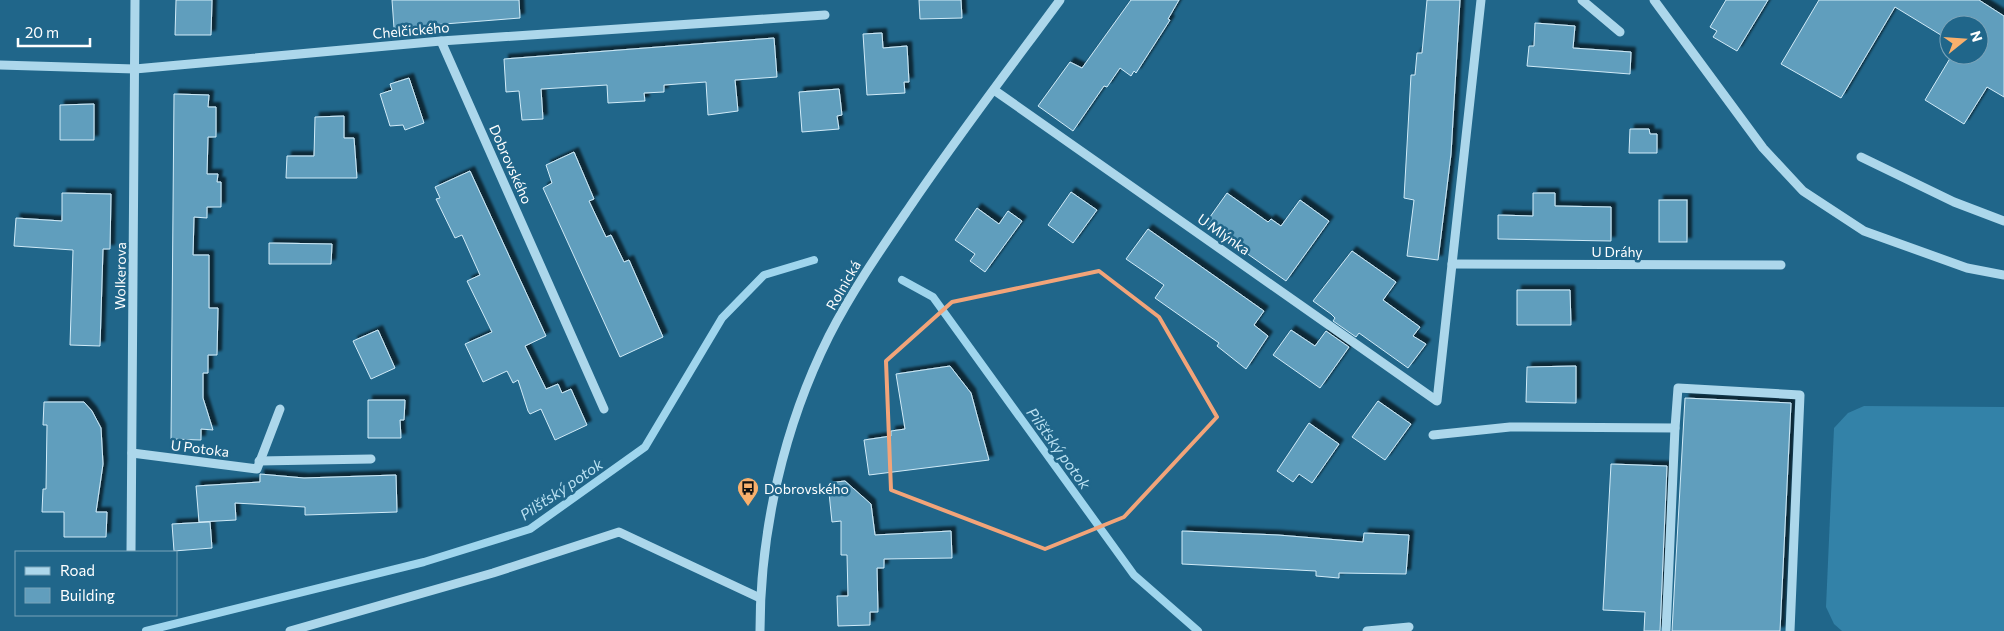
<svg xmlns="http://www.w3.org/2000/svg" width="2004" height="631" font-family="Commissioner,sans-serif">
<defs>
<filter id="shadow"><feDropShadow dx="4.5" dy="-4.5" stdDeviation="1" flood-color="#0009"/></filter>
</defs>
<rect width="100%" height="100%" fill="#20668a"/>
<!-- garden -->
<path fill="#3382a8" d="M1864,406l140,1v224h-162l-8,-7 -8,-17 8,-179 14,-15z"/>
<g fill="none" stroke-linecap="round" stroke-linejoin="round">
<!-- stream -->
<g stroke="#9fd5ed" stroke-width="8">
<path d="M902,280l31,17 201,278 64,56"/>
<path d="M146,631l278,-69 106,-33 115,-82 77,-129 42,-43 50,-15"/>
</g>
</g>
<!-- building -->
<g fill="#619ebd" stroke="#d0ebf8" filter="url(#shadow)">
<path d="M176,0h36l-1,35h-36z"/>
<path d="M392,0h127l1,18 -126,10z"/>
<path d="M919,0h42l1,18 -42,1z"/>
<path d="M1131,0h48l-11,19 2,1 -34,53 -2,-2 -3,5 -11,-8 -13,19 -3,-1 -31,45 -35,-25 32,-44 12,6z"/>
<path d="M1427,0h33l-9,154 -13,106 -31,-4 7,-56 -10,-2 7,-123h4l2,-22h5z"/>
<path d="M1726,0h42l-31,51 -24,-14 4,-6 -7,-4z"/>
<path d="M1819,0h160l25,16v81l-17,-10 -23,37 -39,-24 27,-45h27v-30h-30v15l-54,-33 -54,91 -60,-34z"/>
<path d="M1535,23l40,3 -2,22 58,4 -1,22 -103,-8 2,-20h5z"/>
<path d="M882,33l1,15 24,-2 2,36h-5l1,11 -38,2 -4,-61z"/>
<path d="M774,38l3,39 -42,3 3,31 -30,4 -2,-33 -42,3v7l-20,1 1,8 -37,2 -1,-18 -66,4 2,30 -21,1 -3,-29 -13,1 -2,-33z"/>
<path d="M409,78l15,45 -19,7 -2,-5 -13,1 -10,-32 12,-4 -2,-6z"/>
<path d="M839,89l3,26 -5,1 2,13 -37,3 -3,-40z"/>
<path d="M174,94l35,1 -1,12h8v30h-8l-1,37h11l-1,8h4v25h-14v11l-13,-1 -1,38h16v53h9l-1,47h-9v18h-5v25l10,32 -12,-1v11l-30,-1z"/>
<path d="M94,104v36h-34v-35z"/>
<path d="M344,116v22h10l3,40h-71l1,-22h27l1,-39z"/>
<path d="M1630,129h19l1,5h7v19h-28z"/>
<path d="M574,152l20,47 -5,2 17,36 5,-2 13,27 5,-2 34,77 -43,20 -77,-169 9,-5 -6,-18z"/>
<path d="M470,171l76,165 -21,10 21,43 12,-5 4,9 9,-4 16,36 -32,15 -14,-31 -11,5 -2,-3 -10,-31 -5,3 -6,-12 -24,11 -18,-38 27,-12 -25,-51 13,-6 -18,-40 -7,3 -19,-39 4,-1 -5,-11z"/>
<path d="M1071,192l26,18 -24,33 -25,-18z"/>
<path d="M62,193l49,1 -1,55h-7l-3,97 -30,-1 3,-95 -59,-4 2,-28 46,3z"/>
<path d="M1227,193l41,29 3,-3 10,7 19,-26 29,21 -43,60 -81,-57z"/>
<path d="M1533,193h22v13l56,1v34l-113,-2v-24l35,1z"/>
<rect x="1659" y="200" width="28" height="42"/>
<path d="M977,208l22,16 9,-13 14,10 -37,51 -15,-11 5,-7 -20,-14z"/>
<path d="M1148,229l116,82 -10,14 14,11 -22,33 -29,-23 2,-3 -64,-45 9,-13 -38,-26z"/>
<path d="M269,243l63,1 -1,20h-62z"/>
<path d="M1352,251l44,31 -13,18 37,27 -7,9 13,8 -18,24 -49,-35 -3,4 -23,-16 2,-3 -4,-4 -18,-13z"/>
<path d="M1517,290h53l1,35h-54z"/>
<path d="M378,330l17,38 -24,11 -18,-38z"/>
<path d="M1291,330l24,16 11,-15 23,16 -29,41 -47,-33z"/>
<path d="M950,366l21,27 18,67 -120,15 -5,-35 27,-4v-5l14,-2 -9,-55z"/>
<path d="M1576,366v37l-50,-1 1,-35z"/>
<path d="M1685,398l106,5 -11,228h-108z"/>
<path d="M368,400h37l-1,20h-4l1,18h-33z"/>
<path d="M1378,401l33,23 -26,36 -33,-23z"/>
<path d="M44,402h40l8,9 9,17 2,36 -7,48h11l-1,25h-42v-25h-22l1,-23h3l1,-64h-4z"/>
<path d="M1309,423l30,21 -27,39 -13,-9 -6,8 -16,-11z"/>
<path d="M1611,464l56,2 -7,165h-16l1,-19 -42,-2z"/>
<path d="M260,474l44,4 92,-3 1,37 -92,3v-8l-70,-4 1,17 -37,2 -3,-36 64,-4z"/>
<path d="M845,481l26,23 4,31 76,-4 1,27 -68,1v9h-7l1,44h-8v13l-32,1 -1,-30h11l-1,-41h-6v-34l-9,1 -4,-39z"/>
<path d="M210,522l2,26 -38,3 -2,-27z"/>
<path d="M1182,531l96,4 85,7 1,-9 45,2 -3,39 -67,-1v5l-23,-2v-5l-134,-7z"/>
</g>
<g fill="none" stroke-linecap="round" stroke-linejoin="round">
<!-- minor -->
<g stroke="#acd7eb" stroke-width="9">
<path d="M1582,0l38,32"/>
<path d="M1654,0l109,148 40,43 61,40 103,37 37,7"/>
<path d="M441,41l163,368"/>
<path d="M0,65l135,4 306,-28 384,-26"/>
<path d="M994,90l443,311 44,-401"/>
<path d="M1861,157l93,45 50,19"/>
<path d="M1452,264l329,1"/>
<path d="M1433,435l77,-8 165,1 3,-40 122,7 -10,236"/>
<path d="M132,453l125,16 23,-60"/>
<path d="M259,461l112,-2"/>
<path d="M131,552l4,-552"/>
<path d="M290,631l203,-58 126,-41 141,66"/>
<path d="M760,631c0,-101 24,-205 69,-295 23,-45 52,-87 80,-128 48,-71 100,-139 151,-208"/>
<path d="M1367,631l42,-4"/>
<path d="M1666,631l9,-203"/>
</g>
</g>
<!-- marked area -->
<path fill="none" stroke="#f2a479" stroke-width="4" stroke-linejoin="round" d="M1099,271l60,46 58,100 -93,100 -79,32 -154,-59 -5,-129 66,-59z"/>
<!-- icons -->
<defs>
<g id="bus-pin" transform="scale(1.125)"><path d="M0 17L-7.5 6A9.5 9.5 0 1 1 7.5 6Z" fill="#f9b06c" stroke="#20668a"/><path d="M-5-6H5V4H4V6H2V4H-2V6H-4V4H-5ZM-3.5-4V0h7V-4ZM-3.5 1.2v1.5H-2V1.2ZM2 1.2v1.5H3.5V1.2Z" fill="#111"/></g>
</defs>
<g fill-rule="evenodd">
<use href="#bus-pin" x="748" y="488"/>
</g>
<g text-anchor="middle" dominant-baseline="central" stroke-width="5" stroke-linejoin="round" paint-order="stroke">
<!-- street labels -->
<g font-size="14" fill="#fff" stroke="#20668a">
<text transform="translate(411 30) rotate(-5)">Chelčického</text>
<text transform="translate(511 164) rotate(66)">Dobrovského</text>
<text transform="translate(1224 234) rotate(35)">U Mlýnka</text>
<text x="1617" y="251">U Dráhy</text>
<text transform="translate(120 276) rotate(-89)">Wolkerova</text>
<text transform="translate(843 285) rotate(-60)">Rolnická</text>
<text transform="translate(200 448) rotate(7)">U Potoka</text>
</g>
<!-- poi labels -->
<g font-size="14" fill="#fff" stroke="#20668a" text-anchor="start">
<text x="764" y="488">Dobrovského</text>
</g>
<!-- water labels -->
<g font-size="15" font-style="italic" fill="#bbe2f3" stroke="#20668a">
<text transform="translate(1059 448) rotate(54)">Pilšťský potok</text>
<text transform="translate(561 489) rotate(-34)">Pilšťský potok</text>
</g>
</g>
<!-- legend -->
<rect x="15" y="551" width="162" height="65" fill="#20668a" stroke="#79a3b9"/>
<rect x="25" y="567" width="25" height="8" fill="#acd7eb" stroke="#79a3b9"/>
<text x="60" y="576" font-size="15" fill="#ffffff">Road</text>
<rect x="25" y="588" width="25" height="15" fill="#619ebd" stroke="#79a3b9"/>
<text x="60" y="601" font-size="15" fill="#ffffff">Building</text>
<!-- north arrow -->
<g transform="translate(1964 40) rotate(73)"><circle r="24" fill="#20668a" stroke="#79a3b9"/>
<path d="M0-4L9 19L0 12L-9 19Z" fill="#f9b06c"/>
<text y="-8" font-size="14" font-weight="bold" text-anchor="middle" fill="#ffffff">N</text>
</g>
<!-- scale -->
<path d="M18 38v8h72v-8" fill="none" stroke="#ffffff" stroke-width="2.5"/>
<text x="25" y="38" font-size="15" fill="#ffffff" stroke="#20668a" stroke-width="4" paint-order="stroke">20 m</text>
</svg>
